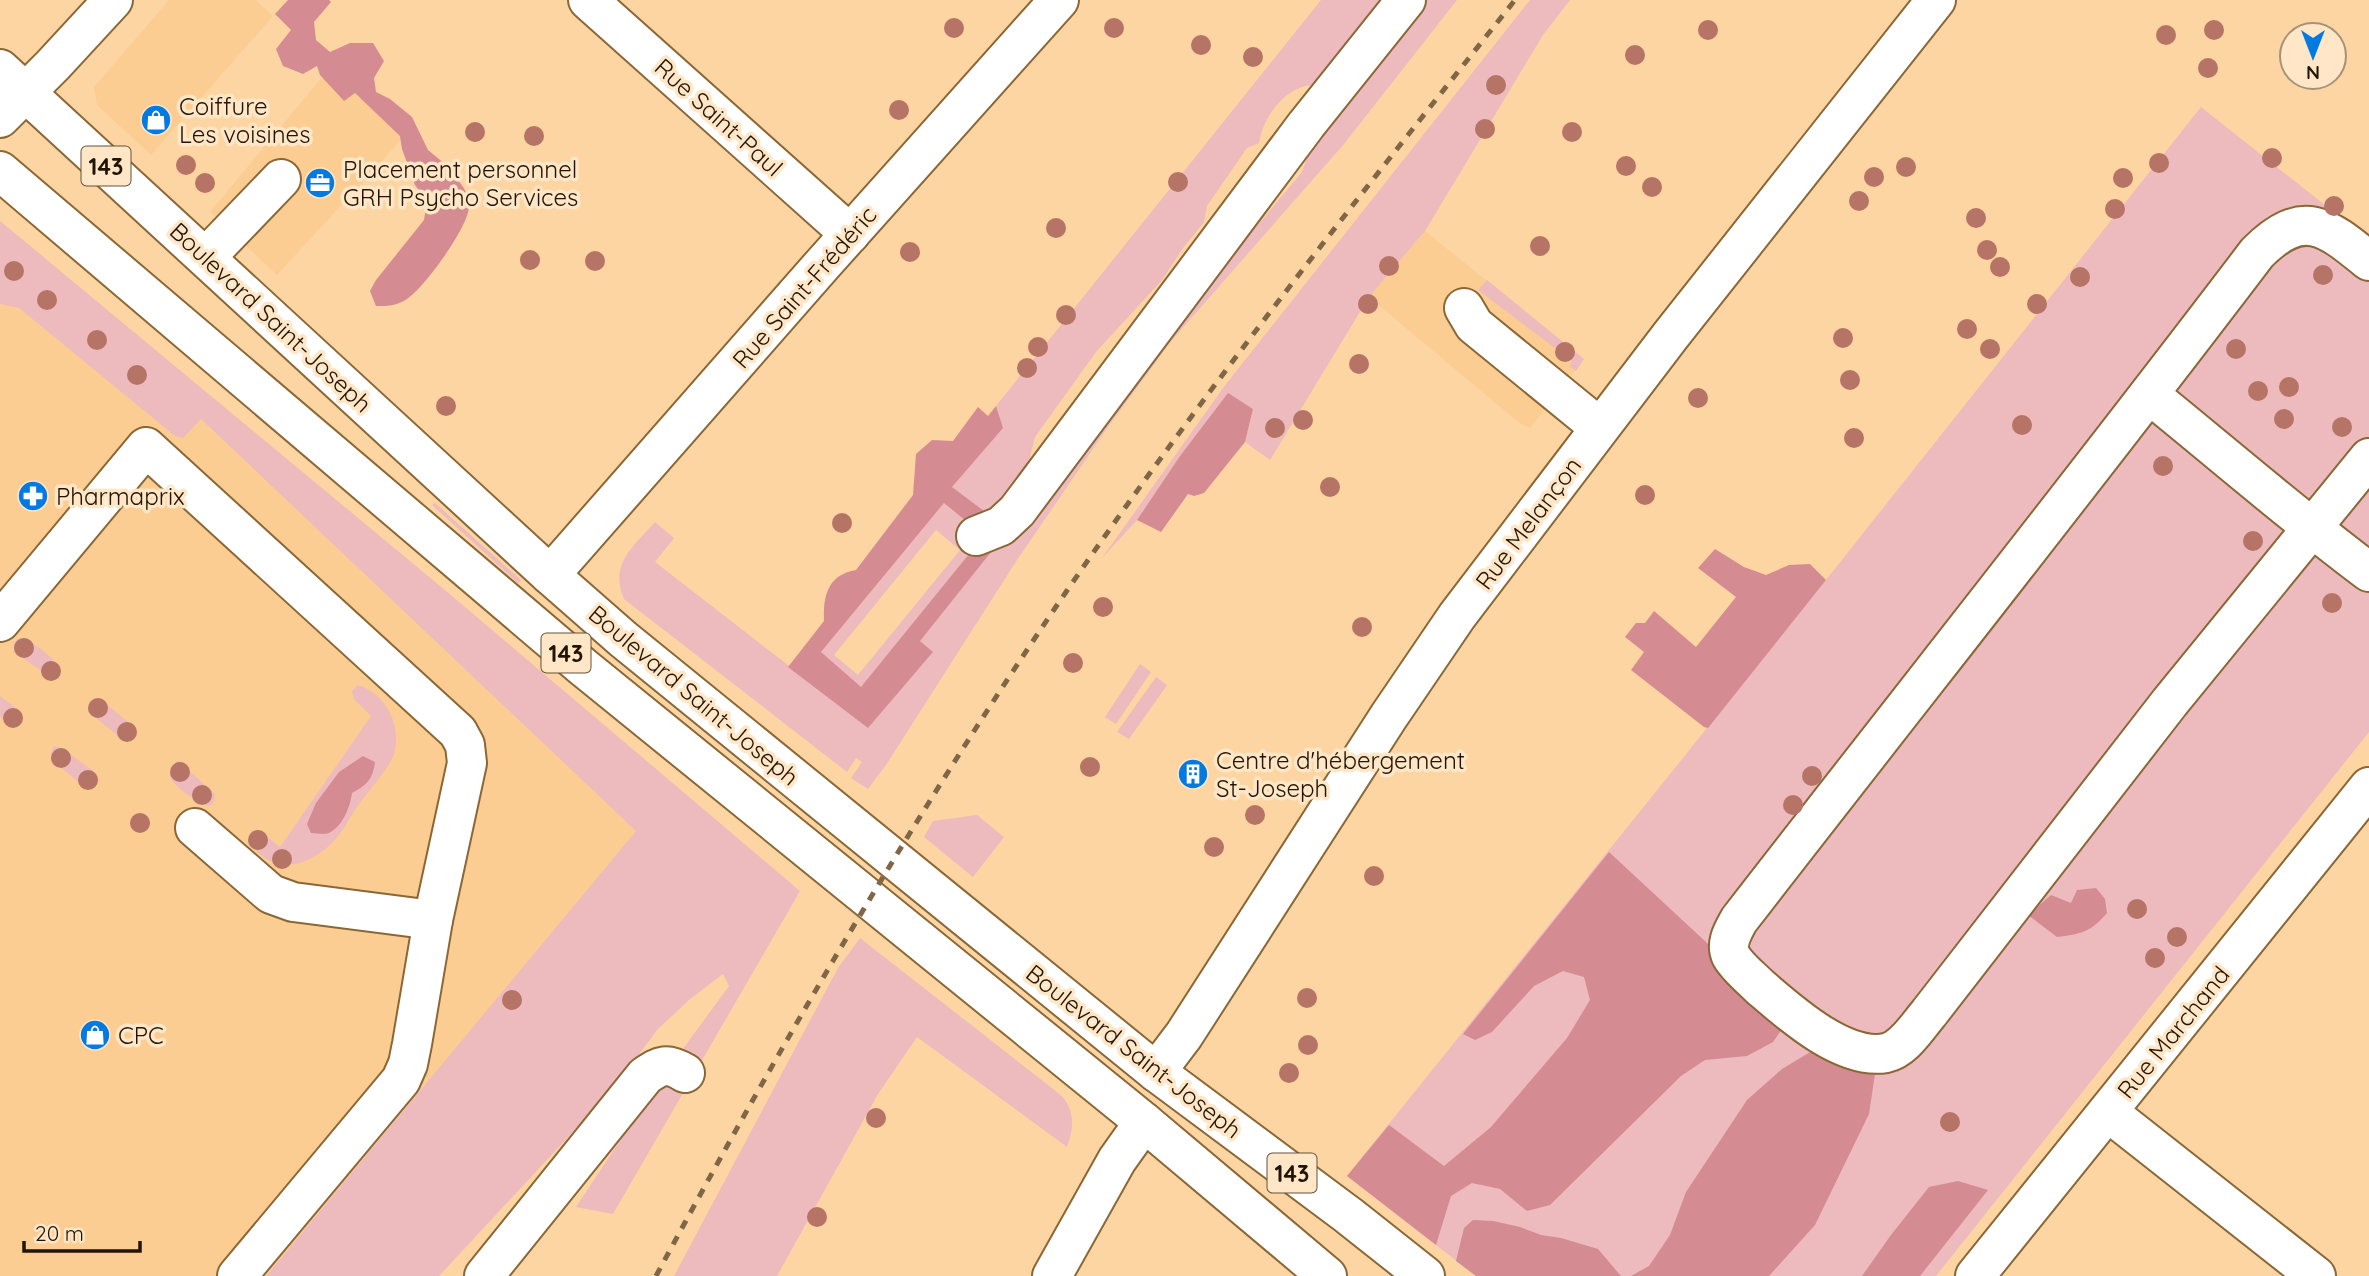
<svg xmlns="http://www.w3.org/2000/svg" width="2369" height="1276" font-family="Quicksand,sans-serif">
<rect width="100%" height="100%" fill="#fdd5a2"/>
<!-- built -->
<g fill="#fbcd93">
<path d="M169,0h87l17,16 -122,139 -54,-50 -3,-18z"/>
<path d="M328,70l76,67 -127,138 -67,-63z"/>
<path d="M0,221l452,375 195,223 -381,457h-266z"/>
<path d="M1425,231l159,128 -54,69 -12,-6 -149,-125z"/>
</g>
<!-- green -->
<g fill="#edbabe" fill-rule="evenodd">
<path d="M1321,0h70l-95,112 16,-27c-27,2 -49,32 -53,58l-12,5 -40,58 -3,16 -21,26 -21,32 -66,72 -61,85 -10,39 180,-188 97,-116 17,-48 106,-124h32l-113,144 -172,196 -64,87 -91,133 -131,205 -18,24 -17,-11 11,-16 -6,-4 -9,14 -223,-173c-15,-35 9,-52 31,-77l19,16 -19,24 213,165 65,-75 -13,-11 62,-103 -121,150 -40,-36 123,-149 43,11 -35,-27 50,-59 -6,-22zM936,530l24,20 -102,125 -24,-20z"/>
<path d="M1530,0h40l-27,35 -118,196 -56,66 -99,163 -25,-18 8,-33 -25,-15 -48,62 -43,64 -35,38 124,-174z"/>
<path d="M2201,107l168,133v492l-433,544h-460l-129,-100 479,-596z"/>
<path d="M0,221l452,375 348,295 -187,323 -37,-7 82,-124 71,-97 -6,-12 -34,26 -32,30 -25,34 -63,72 -130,140h-173l370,-445 -435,-412 -18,19 -8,-2 -156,-128 -19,-4z"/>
<path d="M1487,280l97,79 -8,12 -6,-4 2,-6 -94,-71z"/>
<path d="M435,503l86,77 -3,3 -86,-78z"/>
<path d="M25,638c13,10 38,22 34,41h-6l-36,-25 -4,-9 4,-6z"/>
<path d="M1140,664l11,8 -35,52 -11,-7z"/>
<path d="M1156,677l11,8 -38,54 -12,-7z"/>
<path d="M358,685c28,8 44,41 36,69 -4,13 -28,40 -37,53 -8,11 -14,25 -24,35 -27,27 -62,34 -85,-2l4,-10 9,2 19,15 91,-131 -17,-17 -2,-8z"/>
<path d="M0,696l22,17 1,6 -4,6 -8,1 -11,-9z"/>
<path d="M100,699l33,27 3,7 -4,7h-8l-36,-28c0,-9 3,-11 12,-13z"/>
<path d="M54,746l8,2 35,26 2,5 -5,8h-10l-33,-28v-7z"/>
<path d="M177,761l5,1 3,5 30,27 -1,7 -4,5c-8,0 -39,-21 -40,-30 -1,-7 3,-11 7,-15z"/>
<path d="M977,815l27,22 -31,40 -49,-40 9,-16z"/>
<path d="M860,938l202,158c13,16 12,31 5,51l-150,-110 -39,57 -101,182h-103l164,-308z"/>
</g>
<!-- forest -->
<g fill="#d58b92">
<path d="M288,0h41l2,2 -17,20 2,18 14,12 20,-9h23l11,18 -10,17 2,14 14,7 22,18 16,33 23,19 -2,3c11,9 18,17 20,32 3,19 -45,84 -62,95 -10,7 -20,7 -31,7l-6,-15 6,-11 48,-60 3,-19 -12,-16 -13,-36 -2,-13 -45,-43 -11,8 -24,-26 -3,-9 -14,8 -20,-8 -7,-17 15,-19 -16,-16z"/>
<path d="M1228,393l25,16 -8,33 -41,51 -10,3 -6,-2 -27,38 -24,-12 43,-64z"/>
<path d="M996,406l7,22 -51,59 36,27 -12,15 -32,-26 -123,149 40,35 121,-149 13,9 -75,94 13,11 -65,76 -80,-61 36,-46c-1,-26 4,-46 32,-51l57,-75 3,-41 16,-14 21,1 25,-34 10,9z"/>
<path d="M1715,549l29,18 22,8 23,-10 21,-1 16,16 -118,148 -4,-1 -73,-57 13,-18 -19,-15 11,-14h9l9,-12 42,36 40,-50 -38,-29z"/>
<path d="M363,756l12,6c-2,17 -8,23 -23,31 -2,14 -9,33 -23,40 -5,2 -13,0 -18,0l-4,-9 9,-21 23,-31z"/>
<path d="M1609,852l180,167 -16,23 -26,14 -42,4 -24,16 -131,129 -23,6 -27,-22 -28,-6 -21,13 -15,49 -89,-69 42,-51 55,41 47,-39 76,-89 23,-38 -6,-23 -21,-6 -29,15 -42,46 -17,8 -12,-6z"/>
<path d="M2096,888l9,11 2,14c-16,19 -26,21 -50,24l-29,-22 23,-20 20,8 6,-13z"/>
<path d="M1812,1051l59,11 4,12 -6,40 -54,111 -46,51h-138l18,-10 21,-31 16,-43 61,-92 35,-31z"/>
<path d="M1958,1181l30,9 -68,86h-58l29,-41 38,-48z"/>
<path d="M1473,1220l20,1 27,6 21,8 20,3 37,11 23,27h-145l-20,-15 8,-33z"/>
</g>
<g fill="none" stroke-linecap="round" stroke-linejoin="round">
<!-- minor casing -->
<g stroke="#8b6736" stroke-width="42">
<g id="minor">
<path d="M588,0l262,234"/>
<path d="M0,118l53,-53 60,-65"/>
<path d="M206,257l75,-78"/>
<path d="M2369,261c-43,-35 -66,-54 -112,-8 -170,224 -346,445 -518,667 -6,11 -14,23 -8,36 6,11 20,22 29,31 29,25 83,74 126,66 18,-4 31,-26 43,-40l241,-311 199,-244"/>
<path d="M1464,308l10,17 125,102"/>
<path d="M2150,395c73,59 144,121 219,177"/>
<path d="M976,536l25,-10 16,-15 289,-386 100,-125"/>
<path d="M550,575l272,-310 237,-265"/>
<path d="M0,622l146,-175 312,285 7,13 2,18 -34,157 -140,-18 -22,-8 -76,-66"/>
<path d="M1156,1072l28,-37 205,-319 68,-100 214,-281 265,-335"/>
<path d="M2108,1112l208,164"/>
<path d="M237,1276l164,-196 7,-16 4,-20 21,-124"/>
<path d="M484,1276l161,-200c16,-11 22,-14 40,-3"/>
<path d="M1052,1276l65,-116 27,-38"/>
<path d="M1975,1276l394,-489"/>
</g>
</g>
<!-- major casing -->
<g stroke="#8b6736" stroke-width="42">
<g id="major">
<path d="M0,69l550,506 73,64 533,433 192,143 77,61"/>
<path d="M0,171l583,496 561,455 183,154"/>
</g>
</g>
<!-- minor -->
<use href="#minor" stroke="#fff" stroke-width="38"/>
<!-- major -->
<use href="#major" stroke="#fff" stroke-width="38"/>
<!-- rail -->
<path stroke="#7f6646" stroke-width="5" stroke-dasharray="9 9" stroke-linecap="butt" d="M656,1276c126,-234 260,-464 410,-684 140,-204 295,-398 449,-592"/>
</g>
<!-- trees -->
<g fill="#b67466">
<circle cx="954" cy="28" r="10"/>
<circle cx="1114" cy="28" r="10"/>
<circle cx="1708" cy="30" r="10"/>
<circle cx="2214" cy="30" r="10"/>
<circle cx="2166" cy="35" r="10"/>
<circle cx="1201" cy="45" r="10"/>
<circle cx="1635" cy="55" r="10"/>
<circle cx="1253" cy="57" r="10"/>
<circle cx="2208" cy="68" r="10"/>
<circle cx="1496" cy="85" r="10"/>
<circle cx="899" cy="110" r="10"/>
<circle cx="1485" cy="129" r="10"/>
<circle cx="475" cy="132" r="10"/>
<circle cx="1572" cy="132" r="10"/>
<circle cx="534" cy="136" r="10"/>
<circle cx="2272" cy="158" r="10"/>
<circle cx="2159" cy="163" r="10"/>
<circle cx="186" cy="165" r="10"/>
<circle cx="1626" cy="166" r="10"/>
<circle cx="1906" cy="167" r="10"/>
<circle cx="1874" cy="177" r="10"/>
<circle cx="2123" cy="178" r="10"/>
<circle cx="1178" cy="182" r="10"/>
<circle cx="205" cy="183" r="10"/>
<circle cx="1652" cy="187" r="10"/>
<circle cx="1859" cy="201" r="10"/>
<circle cx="2334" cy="206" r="10"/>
<circle cx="2115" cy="209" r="10"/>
<circle cx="1976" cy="218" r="10"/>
<circle cx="1056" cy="228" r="10"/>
<circle cx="1540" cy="246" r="10"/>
<circle cx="1987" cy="250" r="10"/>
<circle cx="910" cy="252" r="10"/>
<circle cx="530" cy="260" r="10"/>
<circle cx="595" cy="261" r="10"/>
<circle cx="1389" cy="266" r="10"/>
<circle cx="2000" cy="267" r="10"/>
<circle cx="14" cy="271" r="10"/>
<circle cx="2323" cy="275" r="10"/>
<circle cx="2080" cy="277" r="10"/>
<circle cx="47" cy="300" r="10"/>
<circle cx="1368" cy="304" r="10"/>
<circle cx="2037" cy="304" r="10"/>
<circle cx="1066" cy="315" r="10"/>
<circle cx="1967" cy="329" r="10"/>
<circle cx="1843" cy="338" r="10"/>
<circle cx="97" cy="340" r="10"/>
<circle cx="1038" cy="347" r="10"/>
<circle cx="1990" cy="349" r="10"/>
<circle cx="2236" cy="349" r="10"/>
<circle cx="1565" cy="352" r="10"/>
<circle cx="1359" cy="364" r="10"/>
<circle cx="1027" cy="368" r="10"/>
<circle cx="137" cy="375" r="10"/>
<circle cx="1850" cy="380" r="10"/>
<circle cx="2289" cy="387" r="10"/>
<circle cx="2258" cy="391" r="10"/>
<circle cx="1698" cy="398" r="10"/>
<circle cx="446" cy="406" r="10"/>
<circle cx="2284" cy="419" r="10"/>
<circle cx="1303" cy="420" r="10"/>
<circle cx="2022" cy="425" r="10"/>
<circle cx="2342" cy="427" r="10"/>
<circle cx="1275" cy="428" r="10"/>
<circle cx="1854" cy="438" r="10"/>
<circle cx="2163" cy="466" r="10"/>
<circle cx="1330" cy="487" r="10"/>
<circle cx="1645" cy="495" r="10"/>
<circle cx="842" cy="523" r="10"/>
<circle cx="2253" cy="541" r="10"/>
<circle cx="2332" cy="603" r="10"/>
<circle cx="1103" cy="607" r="10"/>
<circle cx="1362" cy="627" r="10"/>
<circle cx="24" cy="648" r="10"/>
<circle cx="1073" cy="663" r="10"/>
<circle cx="51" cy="671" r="10"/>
<circle cx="98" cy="708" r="10"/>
<circle cx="13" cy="718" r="10"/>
<circle cx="127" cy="732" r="10"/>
<circle cx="61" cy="758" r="10"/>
<circle cx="1090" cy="767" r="10"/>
<circle cx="180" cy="772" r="10"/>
<circle cx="1812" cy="776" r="10"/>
<circle cx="88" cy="780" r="10"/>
<circle cx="202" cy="795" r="10"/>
<circle cx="1793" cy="805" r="10"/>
<circle cx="1255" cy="815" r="10"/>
<circle cx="140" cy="823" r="10"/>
<circle cx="258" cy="840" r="10"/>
<circle cx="1214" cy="847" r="10"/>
<circle cx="282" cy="859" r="10"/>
<circle cx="1374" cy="876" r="10"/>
<circle cx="2137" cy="909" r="10"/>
<circle cx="2177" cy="937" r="10"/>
<circle cx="2155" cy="958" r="10"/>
<circle cx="1307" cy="998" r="10"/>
<circle cx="512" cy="1000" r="10"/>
<circle cx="1308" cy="1045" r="10"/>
<circle cx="1289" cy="1073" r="10"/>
<circle cx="876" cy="1118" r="10"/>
<circle cx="1950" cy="1122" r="10"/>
<circle cx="817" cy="1217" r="10"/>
</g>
<!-- icons -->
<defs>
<g id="shop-disc" transform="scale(1.575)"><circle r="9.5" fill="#037ae1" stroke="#fee6c7"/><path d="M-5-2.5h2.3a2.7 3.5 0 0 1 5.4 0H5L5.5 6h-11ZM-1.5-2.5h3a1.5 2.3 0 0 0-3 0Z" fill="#fff"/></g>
<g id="office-disc" transform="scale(1.575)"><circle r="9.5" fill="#037ae1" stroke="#fee6c7"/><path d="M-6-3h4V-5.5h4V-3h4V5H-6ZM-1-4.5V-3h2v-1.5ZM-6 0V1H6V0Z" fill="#fff"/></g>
<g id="pharmacy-disc" transform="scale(1.575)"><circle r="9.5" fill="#037ae1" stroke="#fee6c7"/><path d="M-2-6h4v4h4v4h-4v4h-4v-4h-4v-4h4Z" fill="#fff"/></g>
<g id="building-disc" transform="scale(1.575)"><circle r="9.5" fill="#037ae1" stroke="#fee6c7"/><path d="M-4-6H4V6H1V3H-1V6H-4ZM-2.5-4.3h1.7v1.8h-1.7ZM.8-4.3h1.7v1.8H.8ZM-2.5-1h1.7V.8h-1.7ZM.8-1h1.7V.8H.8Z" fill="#fff"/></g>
</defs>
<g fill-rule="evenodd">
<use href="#shop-disc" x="156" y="120"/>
<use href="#office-disc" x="320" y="183"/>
<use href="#pharmacy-disc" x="33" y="496"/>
<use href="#building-disc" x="1193" y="774"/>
<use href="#shop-disc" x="95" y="1035"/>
</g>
<g text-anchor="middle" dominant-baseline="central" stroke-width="7" stroke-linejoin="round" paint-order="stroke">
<!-- shield labels -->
<g fill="#fee6c7" stroke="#64533d" stroke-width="2">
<rect x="81.5" y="146.5" width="49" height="39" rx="5"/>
<rect x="541.5" y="633.5" width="49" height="39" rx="5"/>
<rect x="1267.5" y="1153.5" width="49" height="39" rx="5"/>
</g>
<g font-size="23" font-weight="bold" fill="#221402">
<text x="106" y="166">143</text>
<text x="566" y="653">143</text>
<text x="1292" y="1173">143</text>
</g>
<!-- poi labels -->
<g font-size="24" fill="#221402" stroke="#fee6c7" text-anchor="start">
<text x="179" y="106">Coiffure<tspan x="179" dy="28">Les voisines</tspan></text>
<text x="343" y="169">Placement personnel<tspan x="343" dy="28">GRH Psycho Services</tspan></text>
<text x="56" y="496">Pharmaprix</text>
<text x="1216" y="760">Centre d'hébergement<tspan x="1216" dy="28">St-Joseph</tspan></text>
<text x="118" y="1035">CPC</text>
</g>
<!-- street labels -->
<g font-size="24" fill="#221402" stroke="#fee6c7">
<text transform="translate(719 117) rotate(42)">Rue Saint-Paul</text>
<text transform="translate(804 287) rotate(-49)">Rue Saint-Frédéric</text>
<text transform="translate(271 317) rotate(43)">Boulevard Saint-Joseph</text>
<text transform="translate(1528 523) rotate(-53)">Rue Melançon</text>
<text transform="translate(694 695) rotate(40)">Boulevard Saint-Joseph</text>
<text transform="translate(2173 1032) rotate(-51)">Rue Marchand</text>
<text transform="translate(1134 1051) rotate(38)">Boulevard Saint-Joseph</text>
</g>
</g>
<!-- north arrow -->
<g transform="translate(2313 56) rotate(180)"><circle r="33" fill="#fee6c7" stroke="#a69278" stroke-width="2"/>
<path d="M0-5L12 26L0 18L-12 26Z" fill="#037ae1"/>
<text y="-10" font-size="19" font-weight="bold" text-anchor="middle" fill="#221402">N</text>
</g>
<!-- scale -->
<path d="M24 1241v10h116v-10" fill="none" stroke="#221402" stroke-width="3.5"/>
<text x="35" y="1241" font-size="21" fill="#221402" stroke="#fee6c7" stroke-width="5" paint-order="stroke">20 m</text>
</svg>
